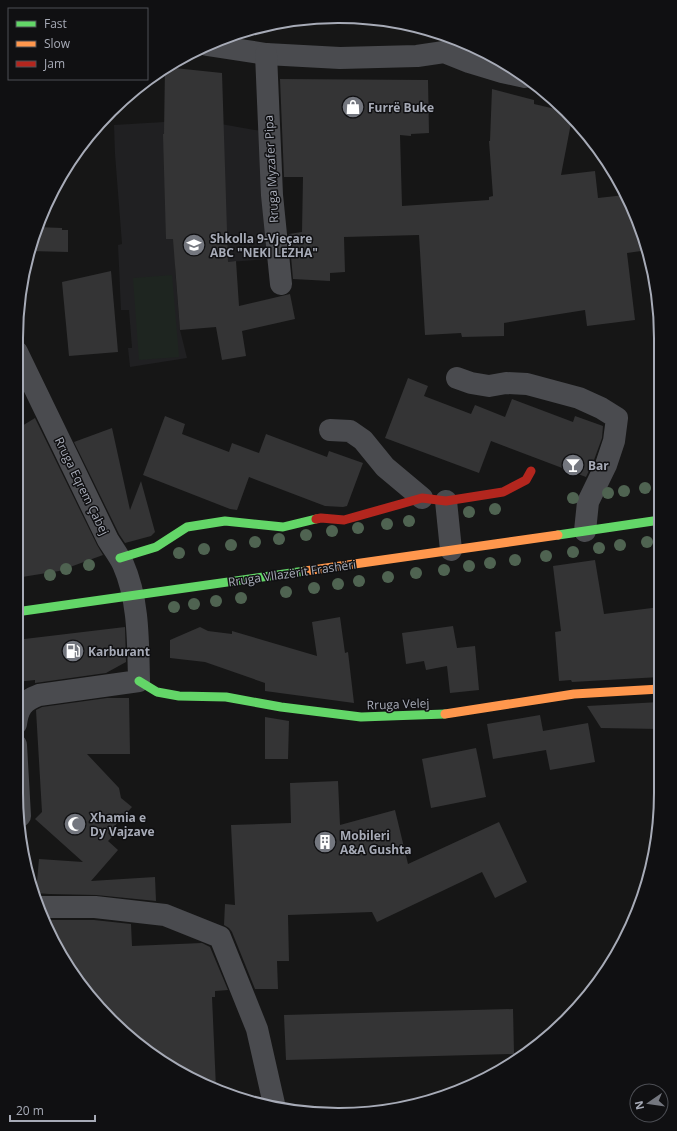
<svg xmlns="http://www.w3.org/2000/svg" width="677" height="1131" font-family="'Open Sans',sans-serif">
<rect width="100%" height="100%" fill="#161616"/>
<!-- built -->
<path fill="#202022" d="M164,122l57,2 40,7 8,128 -94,7 5,64 7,28 -57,9 -2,-19h4l-3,-38h-8l-3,-65 4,-1 -7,-90 -1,-29z"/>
<!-- green -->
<path fill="#1e2520" d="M172,275l7,82 -40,3 -6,-82z"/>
<!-- building -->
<g fill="#343435">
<path d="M165,67l57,6 6,189 8,-1 3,45 51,-12 5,25 -53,12 4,25 -24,4 -6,-33 -36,3 -7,-91h-7l-3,-105h1z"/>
<path d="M280,79l148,1 1,53 -18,1v2l-11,-1 2,71 87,-6v-3l4,-1 -4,-55h1l2,-52 42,11v4l30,7 8,7 -11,57 34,-4 3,27 27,-3 23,55 -21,3 8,67 -48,6 -2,-16 -81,13v13l-42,1 -1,-4 -36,2 -6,-100 -75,2 1,35 -15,1v8l-37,-2 -4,-45 13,-2 1,-55h-19z"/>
<path d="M37,227l25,1v2h6v22l-38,-1 3,-16z"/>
<path d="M111,271l7,81 -49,4 -7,-74z"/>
<path d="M408,378l20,8 -4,10 47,18 4,-9 30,12 7,-18 61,23 2,-6 28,10 -1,12 -8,22 -8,17 -95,-36 -12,32 -94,-35z"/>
<path d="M165,416l20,8 -3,10 47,18 3,-9 27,10 7,-19 61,23 2,-6 34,12 -16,43 -4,1 -18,-1 -76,-29 -12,33 -7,-1 -87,-34z"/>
<path d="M35,418l62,127 6,10 -44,16 -43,7 1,-149z"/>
<path d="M112,428l18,82 11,-29 14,51 -4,4 -26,7 -6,-9 -45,-92z"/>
<path d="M595,560l9,54 56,-7v70l-88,5 -1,-2 -12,1 -4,-49 6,-1 -8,-65z"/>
<path d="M340,617l5,36 3,-1 6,51 -89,-12v-8l-60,-21 -35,-4v-18l30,-13 8,4 24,3v-3l85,25 -5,-34z"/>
<path d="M453,626l4,22 18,-2 4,44 -29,3 -3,-27 -21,4 -2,-9 -18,3 -4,-31z"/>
<path d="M125,627l1,35 -20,11 -71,10v-3l-19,2v-42z"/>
<path d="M107,698h22l1,56h-43l32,34 2,10 11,9 -24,26 4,4 -4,4 10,9 -27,31 64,-4 1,24 -60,-6 -47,-1 -13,-1 3,-34 44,3 -48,-43 7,-7 -6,-102 6,-3z"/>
<path d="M660,702v27l-59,-1 -14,-22z"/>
<path d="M540,715l3,16 45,-8 7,39 -45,8 -4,-20 -53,9 -6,-35z"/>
<path d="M265,717l24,4 -1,38h-23z"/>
<path d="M476,748l10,49 -55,11 -9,-49z"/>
<path d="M338,781l2,44 55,-15 13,54 91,-42 28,60 -32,16 -13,-26 -105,50 -5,-10 -84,3 1,46h-12l1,28h-23l-23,-57 -3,-4 -5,-3 1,-21 10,1 -4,-80 60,-2 -1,-40z"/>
<path d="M49,920h45l37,4 1,22 70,-3 8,4 18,43 -13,1v6h-3l4,91 -74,-40 -59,-59 -33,-62z"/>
<path d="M513,1009l1,45 -228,6 -2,-45z"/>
</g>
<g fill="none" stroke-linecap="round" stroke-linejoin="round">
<!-- street -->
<g stroke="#4a4b4f" stroke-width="22">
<path d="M207,45l59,9 74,4 77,-2 27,-4 25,10 33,10 23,5"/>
<path d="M266,54l6,141 9,89"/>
<path d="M457,378l14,5 18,3 17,-3 21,1 52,14 22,10 16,10 -3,23 -8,24 -18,37 -3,29"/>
<path d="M330,430l20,1 13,9 22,27 37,31"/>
<path d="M446,501l5,49"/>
<path d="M16,724c2,-16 7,-23 23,-29l100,-14c-1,-39 0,-81 -16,-117 -4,-8 -10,-16 -15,-24l-91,-188"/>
<path d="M16,745l4,71"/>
<path d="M39,907h56l70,8 55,22 37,92 17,75"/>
</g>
<!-- fast -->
<g stroke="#63d668" stroke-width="9">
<path d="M558,535l102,-15"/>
<path d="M120,558l36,-11 31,-20 38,-6 58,6 33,-8"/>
<path d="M16,612l289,-41"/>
<path d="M139,681l18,11 22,4 47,1 55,10 80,10 84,-3"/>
</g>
<!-- slow -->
<g stroke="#ff974d" stroke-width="9">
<path d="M305,571l253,-36"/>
<path d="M445,714l129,-20 86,-5"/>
</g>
<!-- jam -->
<path stroke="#b3261e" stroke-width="9" d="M316,519l5,-1 23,2 78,-22 24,3 57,-9 23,-12 5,-9"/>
</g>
<!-- trees -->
<g fill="#4f6351">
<circle cx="645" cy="488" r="6"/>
<circle cx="624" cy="491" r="6"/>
<circle cx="608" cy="493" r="6"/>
<circle cx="573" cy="498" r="6"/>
<circle cx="495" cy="509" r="6"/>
<circle cx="469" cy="512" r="6"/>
<circle cx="409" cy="521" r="6"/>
<circle cx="387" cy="524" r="6"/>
<circle cx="358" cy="528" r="6"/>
<circle cx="332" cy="531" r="6"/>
<circle cx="306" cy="535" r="6"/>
<circle cx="279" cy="539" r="6"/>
<circle cx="255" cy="542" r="6"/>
<circle cx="647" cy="542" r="6"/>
<circle cx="231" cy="545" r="6"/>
<circle cx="620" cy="545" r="6"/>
<circle cx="599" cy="548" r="6"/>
<circle cx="204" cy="549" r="6"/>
<circle cx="573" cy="552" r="6"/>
<circle cx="179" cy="553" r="6"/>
<circle cx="546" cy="556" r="6"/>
<circle cx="515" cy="560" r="6"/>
<circle cx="490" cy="563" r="6"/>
<circle cx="89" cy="565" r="6"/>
<circle cx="469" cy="566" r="6"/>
<circle cx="66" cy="569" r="6"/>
<circle cx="444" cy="570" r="6"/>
<circle cx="416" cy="573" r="6"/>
<circle cx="50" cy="575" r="6"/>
<circle cx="388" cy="577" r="6"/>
<circle cx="359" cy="581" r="6"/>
<circle cx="338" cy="584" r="6"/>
<circle cx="314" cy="588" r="6"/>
<circle cx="286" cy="592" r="6"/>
<circle cx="241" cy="598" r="6"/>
<circle cx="216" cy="601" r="6"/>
<circle cx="194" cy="604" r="6"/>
<circle cx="174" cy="607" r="6"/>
</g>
<!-- icons -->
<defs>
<g id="shop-disc" transform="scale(1.15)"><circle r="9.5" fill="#74777f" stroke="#101012"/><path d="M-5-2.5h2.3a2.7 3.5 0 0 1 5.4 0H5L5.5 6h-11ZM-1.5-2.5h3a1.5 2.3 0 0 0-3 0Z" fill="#fff"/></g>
<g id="school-disc" transform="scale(1.15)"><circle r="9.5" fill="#74777f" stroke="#101012"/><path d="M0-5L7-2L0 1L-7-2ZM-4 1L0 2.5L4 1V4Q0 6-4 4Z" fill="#fff"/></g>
<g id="bar-disc" transform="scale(1.15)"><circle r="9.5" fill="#74777f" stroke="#101012"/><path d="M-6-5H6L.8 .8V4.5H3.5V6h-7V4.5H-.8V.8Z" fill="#fff"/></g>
<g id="fuel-disc" transform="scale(1.15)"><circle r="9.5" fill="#74777f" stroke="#101012"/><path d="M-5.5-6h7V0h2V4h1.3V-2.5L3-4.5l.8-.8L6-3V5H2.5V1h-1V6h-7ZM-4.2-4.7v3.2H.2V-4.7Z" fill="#fff"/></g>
<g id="mosque-disc" transform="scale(1.15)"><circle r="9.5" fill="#74777f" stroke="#101012"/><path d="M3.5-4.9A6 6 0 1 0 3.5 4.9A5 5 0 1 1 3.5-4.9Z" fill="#fff"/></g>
<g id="building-disc" transform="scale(1.15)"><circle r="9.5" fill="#74777f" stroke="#101012"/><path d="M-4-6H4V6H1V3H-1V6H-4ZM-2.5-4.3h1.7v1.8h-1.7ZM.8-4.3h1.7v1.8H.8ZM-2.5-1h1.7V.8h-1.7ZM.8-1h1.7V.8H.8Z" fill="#fff"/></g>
</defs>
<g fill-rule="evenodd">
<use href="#shop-disc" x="353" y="107"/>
<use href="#school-disc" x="194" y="245"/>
<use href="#bar-disc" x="573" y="465"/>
<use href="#fuel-disc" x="73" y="651"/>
<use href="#mosque-disc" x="75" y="824"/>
<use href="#building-disc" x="325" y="842"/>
</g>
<g text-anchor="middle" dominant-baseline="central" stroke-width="3" stroke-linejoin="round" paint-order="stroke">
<!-- poi labels -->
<g font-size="12" font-weight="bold" fill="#a7abb7" stroke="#101012" text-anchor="start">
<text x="368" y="107">Furrë Buke</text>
<text x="210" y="238">Shkolla 9-Vjeçare<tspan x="210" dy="14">ABC "NEKI LEZHA"</tspan></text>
<text x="588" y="465">Bar</text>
<text x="88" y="651">Karburant</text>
<text x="90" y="817">Xhamia e<tspan x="90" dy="14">Dy Vajzave</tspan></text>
<text x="340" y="835">Mobileri<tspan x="340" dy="14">A&amp;A Gushta</tspan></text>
</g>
<!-- street labels -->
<g font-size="12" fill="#a7abb7" stroke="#101012">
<text transform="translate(271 169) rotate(-93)">Rruga Myzafer Pipa</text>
<text transform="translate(82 486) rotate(64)">Rruga Eqrem Çabej</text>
<text transform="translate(292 573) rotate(-8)">Rruga Vllazërit Frashëri</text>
<text transform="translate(398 704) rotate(-2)">Rruga Velej</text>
</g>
</g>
<!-- crop -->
<path d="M0 0H677V1131H0ZM338 23H339A315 315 0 0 1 654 338V793A315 315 0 0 1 339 1108H338A315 315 0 0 1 23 793V338A315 315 0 0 1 338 23Z" fill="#101012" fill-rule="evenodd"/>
<path fill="none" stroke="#a7abb7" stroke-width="2" d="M338 23H339A315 315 0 0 1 654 338V793A315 315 0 0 1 339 1108H338A315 315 0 0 1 23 793V338A315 315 0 0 1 338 23Z"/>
<!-- legend -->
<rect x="8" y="8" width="140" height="72" fill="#101012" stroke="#4c4e54"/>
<rect x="16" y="21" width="20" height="6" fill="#63d668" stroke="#4c4e54"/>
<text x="44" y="28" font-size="12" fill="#a7abb7">Fast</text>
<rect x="16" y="41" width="20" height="6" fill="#ff974d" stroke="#4c4e54"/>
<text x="44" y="48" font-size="12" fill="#a7abb7">Slow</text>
<rect x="16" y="61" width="20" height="6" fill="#b3261e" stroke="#4c4e54"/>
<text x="44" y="68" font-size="12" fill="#a7abb7">Jam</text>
<!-- north arrow -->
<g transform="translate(649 1103) rotate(257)"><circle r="19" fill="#101012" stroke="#4c4e54"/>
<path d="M0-3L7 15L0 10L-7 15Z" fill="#74777f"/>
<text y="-6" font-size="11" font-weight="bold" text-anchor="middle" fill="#a7abb7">N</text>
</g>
<!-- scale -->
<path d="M10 1115v6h85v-6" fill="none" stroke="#a7abb7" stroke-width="2"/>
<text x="16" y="1115" font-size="12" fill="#a7abb7" stroke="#101012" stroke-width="3" paint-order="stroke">20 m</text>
</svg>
